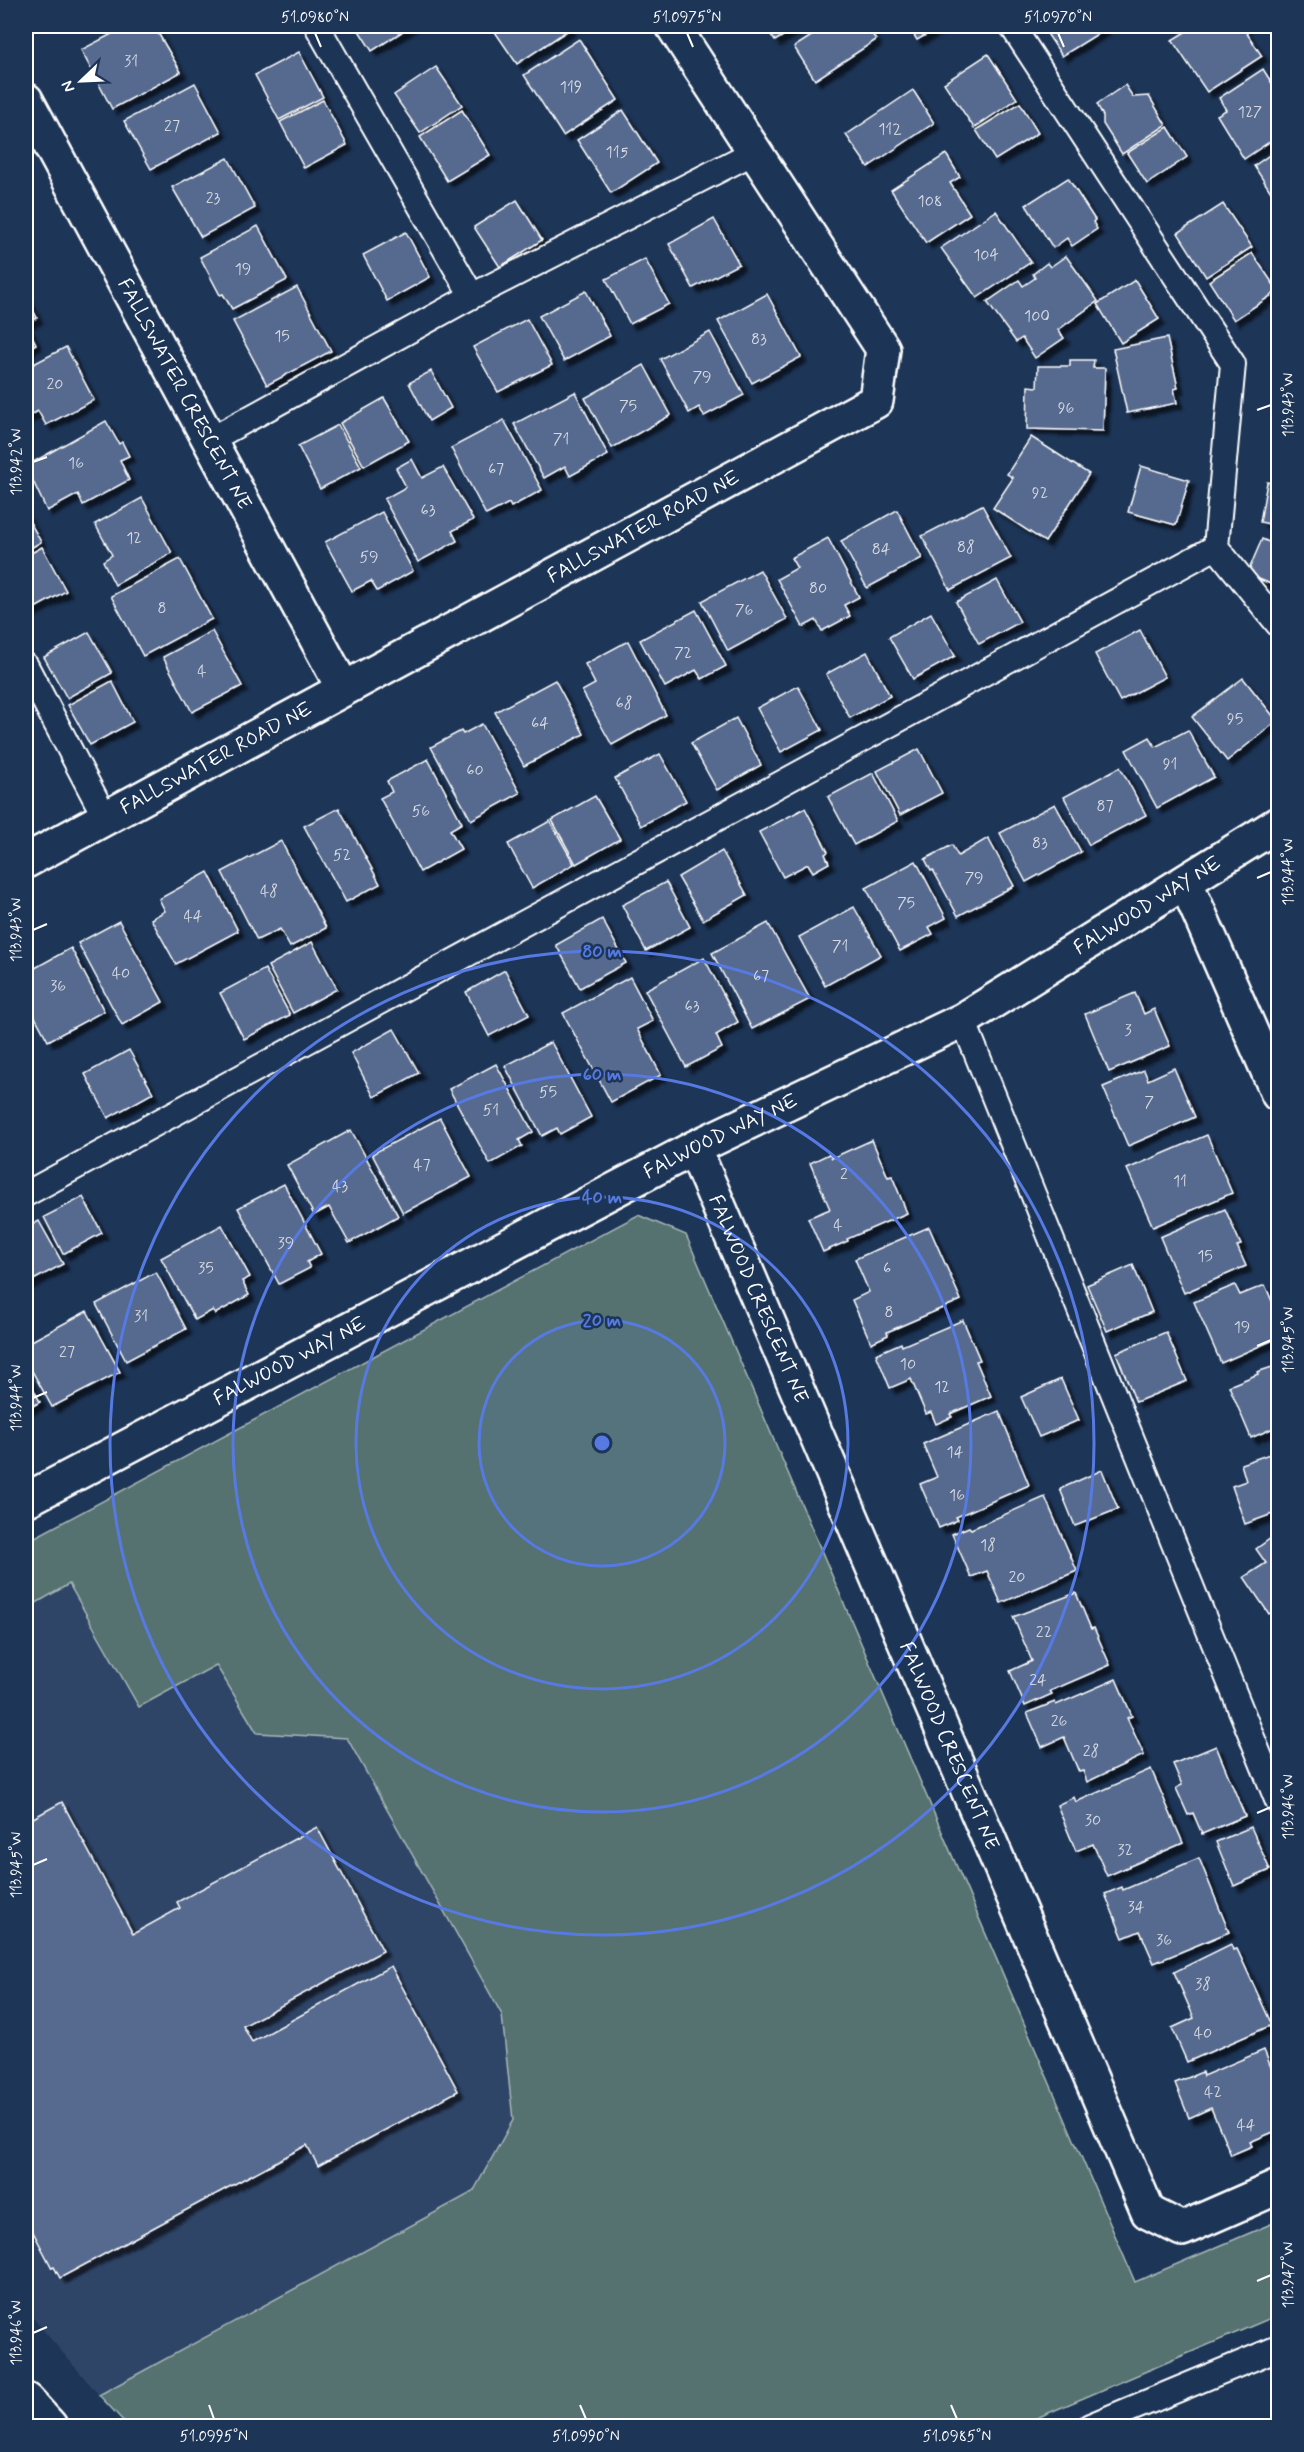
<svg xmlns="http://www.w3.org/2000/svg" width="1304" height="2452" font-family="Mynerve,sans-serif">
<defs>
<filter id="shadow"><feDropShadow dx="5.5" dy="5.5" stdDeviation="1.5" flood-color="#0009"/></filter>
</defs>
<rect width="100%" height="100%" fill="#1d3557"/>
<filter id="ink" filterUnits="userSpaceOnUse"><feTurbulence type="fractalNoise" baseFrequency=".0167" numOctaves="2"/><feDisplacementMap in="SourceGraphic" scale="12" xChannelSelector="R" yChannelSelector="G"/><feConvolveMatrix kernelMatrix="1 2 1 2 8 2 1 2 1" color-interpolation-filters="sRGB"/></filter>
<g filter="url(#ink)">
<!-- built -->
<path fill="#2e4568" d="M69,1584l70,123 77,-42 41,68 90,5 155,277 11,104 -40,73 -374,203 -73,-85v-701z"/>
<!-- green -->
<path fill="#557270" stroke="#aab8b8" stroke-width="1.5" d="M638,1215l48,20 449,1047 143,-61v94l-260,111h-890l-29,-31 374,-203 40,-72 -11,-105 -155,-277 -90,-5 -41,-68 -77,42 -70,-123 -43,25v-67z"/>
<!-- building -->
<g fill="#576b8f" stroke="#fff" stroke-width="1.5" filter="url(#shadow)">
<path d="M127,26h27l27,46 -69,37 -31,-59z"/>
<path d="M356,26h55l-39,25z"/>
<path d="M491,26h77l2,3 -53,35z"/>
<path d="M765,26h34l-24,15z"/>
<path d="M827,26h40l9,14 -61,40 -21,-33z"/>
<path d="M908,26h34l-25,14z"/>
<path d="M1050,26h52l2,4 -42,26 -18,-27z"/>
<path d="M1195,26h34l1,2 12,-2 20,30 -55,36 -35,-52z"/>
<path d="M579,39l39,61 -55,36 -39,-61z"/>
<path d="M299,52l24,45 -44,23 -24,-45z"/>
<path d="M988,54l29,45 -43,29 -30,-45z"/>
<path d="M436,67l26,38 -42,28 -26,-38z"/>
<path d="M1263,69l15,24v43l-34,23 -27,-44 9,-5 -7,-12z"/>
<path d="M195,83l26,49 -70,37 -27,-48z"/>
<path d="M1125,85l8,12 16,-1 17,29 -44,29 -19,-30v-8l-6,-12z"/>
<path d="M913,90l21,33 -66,44 -22,-32z"/>
<path d="M323,100l24,45 -43,23 -24,-46z"/>
<path d="M1020,103l18,30 -43,27 -19,-30z"/>
<path d="M462,110l28,45 -43,26 -27,-44z"/>
<path d="M623,110l34,53 -46,30 -34,-53z"/>
<path d="M1168,127l19,30 -40,27 -20,-31z"/>
<path d="M1278,149v54l-24,-37z"/>
<path d="M946,154l14,23 -10,6 20,31 -44,29 -35,-53z"/>
<path d="M228,158l27,50 -54,29 -29,-50z"/>
<path d="M1068,178l27,42 -2,2 4,7 -25,17 -5,-8 -14,10 -27,-43z"/>
<path d="M517,200l25,40 -42,27 -26,-40z"/>
<path d="M1223,204l29,43 -46,30 -28,-44z"/>
<path d="M996,211l35,51 -54,36 -36,-50z"/>
<path d="M714,219l25,45 -46,24 -24,-44z"/>
<path d="M258,226l29,54 -55,29 -9,-15 -3,1 -20,-38z"/>
<path d="M406,232l24,45 -43,24 -24,-46z"/>
<path d="M1252,253l26,38 -44,29 -25,-39z"/>
<path d="M1066,256l32,45 -40,29 6,8 -29,20 -13,-20 -6,4 -29,-40 32,-22 4,6 12,-8 -2,-4 14,-11 3,4z"/>
<path d="M645,259l24,45 -39,20 -24,-45z"/>
<path d="M1135,280l24,39 -38,24 -24,-39z"/>
<path d="M297,287l34,64 -64,34 -34,-64z"/>
<path d="M586,291l24,45 -46,25 -25,-45z"/>
<path d="M767,294l34,63 -49,26 -34,-62z"/>
<path d="M26,296l11,22 -11,5z"/>
<path d="M527,319l25,46 -54,27 -25,-45z"/>
<path d="M26,324l10,20 -10,6z"/>
<path d="M710,332l34,63 -40,21 -5,-9 -10,6 -29,-54z"/>
<path d="M1167,338l11,50 -4,1 3,14 -50,10 -14,-64z"/>
<path d="M66,347l28,53 -48,25 -8,-14 -12,7v-50z"/>
<path d="M1070,360h24l-1,8h12l-2,63 -76,-2 1,-43 9,1 1,-21h32z"/>
<path d="M644,365l27,50 -59,33 -27,-50z"/>
<path d="M431,371l20,37 -22,13 -20,-38z"/>
<path d="M1278,375v28l-4,-27z"/>
<path d="M575,392l33,63 -38,21 -5,-10 -21,12 -30,-54z"/>
<path d="M384,398l25,43 -45,25 -24,-43z"/>
<path d="M504,420l38,70 -31,17 -2,-4 -23,12 -35,-67z"/>
<path d="M106,421l13,23 3,-2 7,14 -9,4 9,20 -46,25 -5,-11 -31,17 -21,-45z"/>
<path d="M338,425l23,42 -41,22 -22,-43z"/>
<path d="M1031,437l58,37 -44,68 -52,-34 20,-30 -6,-4z"/>
<path d="M412,459l10,19 21,-11 30,53 -21,11 5,10 -39,21 -34,-63 22,-12 -10,-19z"/>
<path d="M1141,466l48,14 -13,45 -48,-13z"/>
<path d="M1267,482l11,2v42l-18,-4z"/>
<path d="M142,498l30,55 -57,32 -12,-24 9,-6 -17,-31z"/>
<path d="M982,505l29,53 -61,32 -28,-54z"/>
<path d="M897,510l25,48 -55,30 -26,-47z"/>
<path d="M382,512l31,59 -36,20 -6,-10 -19,10 -27,-49z"/>
<path d="M26,515l15,27 -15,9z"/>
<path d="M828,538l31,59 -15,8 6,11 -28,15 -6,-11 -13,7 -26,-48 20,-11 -6,-10z"/>
<path d="M1262,539l16,7v41l-31,-13z"/>
<path d="M42,547l24,44 -40,22v-57z"/>
<path d="M180,559l32,60 -69,37 -32,-60z"/>
<path d="M760,570l27,49 -59,32 -26,-50z"/>
<path d="M997,580l23,42 -41,22 -23,-42z"/>
<path d="M696,610l30,56 -24,13 -6,-9 -31,17 -25,-47z"/>
<path d="M931,613l24,43 -42,23 -24,-42z"/>
<path d="M1140,630l25,47 -45,24 -25,-47z"/>
<path d="M212,631l30,55 -50,26 -29,-55z"/>
<path d="M89,632l23,41 -45,25 -23,-41z"/>
<path d="M628,641l38,74 -54,30 -30,-54 13,-7 -10,-20z"/>
<path d="M867,652l23,44 -40,22 -24,-44z"/>
<path d="M1243,678l34,43 -50,40 -35,-44z"/>
<path d="M555,680l29,54 -60,32 -29,-54z"/>
<path d="M112,681l21,41 -43,23 -22,-40z"/>
<path d="M798,686l24,44 -41,22 -24,-44z"/>
<path d="M736,718l25,47 -44,25 -26,-47z"/>
<path d="M482,724l38,69 -49,27 -40,-73 30,-16 2,3z"/>
<path d="M1188,730l26,47 -57,31 -31,-58 24,-13 5,10z"/>
<path d="M919,749l23,44 -42,22 -23,-44z"/>
<path d="M660,754l26,47 -45,25 -26,-48z"/>
<path d="M428,759l34,64 -12,7 11,19 -41,23 -40,-74 12,-6 -5,-11z"/>
<path d="M1120,767l26,48 -57,30 -25,-48z"/>
<path d="M873,773l25,48 -44,24 -26,-48z"/>
<path d="M595,796l25,43 -44,25 -24,-44z"/>
<path d="M1055,804l26,48 -55,30 -26,-49z"/>
<path d="M339,808l41,76 -34,18 -42,-76z"/>
<path d="M805,808l23,44 -3,2 4,9 -16,9 -5,-8 -25,13 -24,-45z"/>
<path d="M550,821l24,43 -42,24 -24,-44z"/>
<path d="M988,838l26,48 -56,30 -25,-46 -2,1 -6,-12 27,-14 6,11z"/>
<path d="M281,841l45,87 -36,19 -10,-18 -23,11 -35,-68z"/>
<path d="M722,851l25,44 -44,25 -25,-43z"/>
<path d="M916,861l30,57 -17,9 4,7 -33,17 -34,-63z"/>
<path d="M208,872l30,59 -62,33 -25,-45 14,-8 -6,-12z"/>
<path d="M666,882l24,45 -44,24 -24,-46z"/>
<path d="M854,907l27,48 -56,31 -26,-49z"/>
<path d="M602,919l24,44 -46,25 -24,-43z"/>
<path d="M119,921l44,81 -41,23 -44,-82z"/>
<path d="M768,923l42,76 -58,30 -40,-76z"/>
<path d="M312,942l25,47 -44,24 -25,-47z"/>
<path d="M71,948l33,63 -56,30 -22,-41v-27z"/>
<path d="M704,958l34,64 -22,13 6,13 -36,19 -41,-77z"/>
<path d="M265,969l25,46 -46,24 -24,-46z"/>
<path d="M505,970l24,45 -40,21 -23,-44z"/>
<path d="M630,977l23,44 -16,8 24,46 -50,27 -48,-89z"/>
<path d="M1135,993l9,21 10,-5 16,37 -61,26 -24,-58z"/>
<path d="M394,1029l25,44 -45,24 -23,-44z"/>
<path d="M551,1042l40,75 -31,17 -3,-6 -15,8 -37,-70z"/>
<path d="M129,1050l24,43 -45,25 -23,-44z"/>
<path d="M496,1064l37,68 -14,8 3,6 -32,18 -41,-75z"/>
<path d="M1174,1068l21,49 -67,29 -25,-59 41,-17 4,10z"/>
<path d="M440,1118l31,59 -68,36 -31,-59z"/>
<path d="M351,1130l47,86 -49,27 -20,-36 -15,8 -27,-50z"/>
<path d="M1207,1135l25,58 -79,34 -26,-58z"/>
<path d="M872,1140l16,37 4,-1 15,37 -60,26 1,2 -25,11 -15,-34 22,-9 -20,-46 19,-9 3,4z"/>
<path d="M284,1184l37,70 -14,8 3,6 -31,16 -41,-76z"/>
<path d="M83,1197l19,36 -39,21 -19,-37z"/>
<path d="M1225,1209l16,36 -4,1 9,20 -62,27 -24,-56z"/>
<path d="M39,1221l24,43 -37,20v-56z"/>
<path d="M222,1225l28,52 -8,4 7,14 -34,19 -2,-4 -18,10 -34,-62z"/>
<path d="M929,1227l32,73 -74,32 1,3 -17,8 -19,-43 17,-8 -14,-33z"/>
<path d="M1133,1265l19,47 -45,19 -20,-46z"/>
<path d="M156,1272l30,57 -60,32 -30,-57z"/>
<path d="M1235,1285l5,10 25,-10 13,30v23l-57,25 -27,-61z"/>
<path d="M87,1311l33,61 -68,35 -26,-47v-16z"/>
<path d="M963,1320l17,40 -4,1 15,35 -41,18 2,3 -16,7 -5,-12 -5,2 -15,-35 -21,9 -14,-34 25,-11 1,3z"/>
<path d="M1166,1332l21,49 -51,21 -20,-49z"/>
<path d="M1278,1365v61l-27,12 -22,-52 29,-12 -1,-2z"/>
<path d="M26,1374l14,28 -14,8z"/>
<path d="M1061,1379l18,41 -40,17 -18,-40z"/>
<path d="M999,1411l30,74 -73,32 2,3 -19,8 -19,-44 17,-7 -14,-33z"/>
<path d="M1278,1451v61l-33,12 -13,-38 14,-5 -5,-17z"/>
<path d="M1102,1470l16,39 -43,17 -15,-37z"/>
<path d="M1045,1497l32,74 -76,32 -14,-32 -16,6 -19,-43 17,-7 2,2z"/>
<path d="M1278,1533v75l-9,6 -25,-37 22,-14 -10,-14z"/>
<path d="M1076,1593l15,36 3,-1 16,37 -60,26 2,3 -27,12 -15,-35 22,-10 -19,-44z"/>
<path d="M1116,1679l16,37 -5,2 17,37 -57,27 -4,-11 -4,1 -15,-35 -22,10 -15,-34 28,-11 1,3z"/>
<path d="M1216,1746l29,70 -43,18 -9,-21 -5,2 -12,-27 6,-3 -9,-21z"/>
<path d="M1151,1769l32,74 -76,33 -14,-32 -17,7 -19,-46 17,-8 2,5z"/>
<path d="M62,1802l71,132 47,-26 -3,-6 140,-75 66,124 -140,75 9,16 139,-76 67,125 -140,75 -11,-21 -247,133 -6,-11 -2,1 -20,-38 -6,4v-412z"/>
<path d="M1251,1827l19,43 -36,16 -18,-44z"/>
<path d="M1199,1858l30,74 -75,31 -14,-32 -17,7 -18,-44 17,-7 1,3z"/>
<path d="M1231,1944l2,6 4,-1 35,76 -85,37 -15,-34 22,-10 -20,-46z"/>
<path d="M1264,2050l14,35 -2,3 2,6v36l-28,12 2,4 -21,9 -20,-47 -22,10 -14,-35 27,-11 1,4z"/>
</g>
<g fill="none" stroke-linecap="round" stroke-linejoin="round">
<!-- service casing -->
<g stroke="#fff" stroke-width="28">
<g id="service">
<path d="M317,26l155,270 282,-144"/>
<path d="M1012,26l221,338 -17,183 62,77"/>
<path d="M210,440l262,-144"/>
<path d="M26,666l80,153"/>
<path d="M963,1020l315,782"/>
<path d="M26,1194l1190,-647"/>
<path d="M1090,2426l188,-78"/>
</g>
</g>
<!-- minor casing -->
<g stroke="#fff" stroke-width="38">
<g id="minor">
<path id="s1" d="M26,100l317,588"/>
<path id="s2" d="M26,861l850,-460 7,-52 -210,-323"/>
<path d="M1186,883l92,211"/>
<path id="s3" d="M694,1148l454,1064 34,17 96,-42"/>
<path id="s4" d="M26,1500l668,-352 269,-128 315,-196"/>
</g>
</g>
<!-- tertiary casing -->
<g stroke="#fff" stroke-width="38">
<path id="tertiary" d="M26,2400l24,26"/>
</g>
<!-- service -->
<use href="#service" stroke="#1d3557" stroke-width="24"/>
<!-- minor -->
<use href="#minor" stroke="#1d3557" stroke-width="33"/>
<!-- tertiary -->
<use href="#tertiary" stroke="#1d3557" stroke-width="33"/>
</g>
</g>
<!-- ticks -->
<path fill="none" stroke="#fff" stroke-width="2" d="M315,33l6,14M687,33l6,14M1058,33l6,14M1257,410l14,-5M33,462l14,-5M1257,878l14,-6M33,930l14,-6M1257,1346l14,-6M33,1398l14,-6M1257,1813l14,-6M33,1865l14,-6M1257,2281l14,-6M33,2333l14,-6M209,2405l5,14M580,2405l6,14M951,2405l6,14"/>
<!-- distance rings -->
<circle cx="602" cy="1443" r="123" fill="#567ae2" fill-opacity=".12"/>
<g fill="none" stroke="#567ae2" stroke-width="3">
<circle cx="602" cy="1443" r="123"/>
<circle cx="602" cy="1443" r="246"/>
<circle cx="602" cy="1443" r="369"/>
<circle cx="602" cy="1443" r="492"/>
</g>
<g text-anchor="middle" dominant-baseline="central" stroke-width="5" stroke-linejoin="round" paint-order="stroke">
<!-- number labels -->
<g font-size="16" fill="#d5dae3">
<text x="131" y="61">31</text>
<text x="571" y="87">119</text>
<text x="1250" y="112">127</text>
<text x="172" y="126">27</text>
<text x="890" y="129">112</text>
<text x="617" y="152">115</text>
<text x="213" y="198">23</text>
<text x="930" y="201">108</text>
<text x="986" y="255">104</text>
<text x="243" y="269">19</text>
<text x="1037" y="316">100</text>
<text x="282" y="336">15</text>
<text x="759" y="339">83</text>
<text x="702" y="377">79</text>
<text x="55" y="384">20</text>
<text x="628" y="406">75</text>
<text x="1066" y="408">96</text>
<text x="561" y="439">71</text>
<text x="76" y="463">16</text>
<text x="496" y="469">67</text>
<text x="1040" y="493">92</text>
<text x="428" y="510">63</text>
<text x="134" y="538">12</text>
<text x="966" y="547">88</text>
<text x="881" y="549">84</text>
<text x="369" y="557">59</text>
<text x="818" y="588">80</text>
<text x="162" y="608">8</text>
<text x="744" y="610">76</text>
<text x="683" y="653">72</text>
<text x="202" y="671">4</text>
<text x="624" y="703">68</text>
<text x="1235" y="719">95</text>
<text x="540" y="723">64</text>
<text x="1170" y="764">91</text>
<text x="475" y="770">60</text>
<text x="1105" y="806">87</text>
<text x="421" y="811">56</text>
<text x="1040" y="843">83</text>
<text x="342" y="855">52</text>
<text x="974" y="878">79</text>
<text x="269" y="891">48</text>
<text x="906" y="903">75</text>
<text x="193" y="916">44</text>
<text x="840" y="946">71</text>
<text x="121" y="973">40</text>
<text x="761" y="976">67</text>
<text x="58" y="986">36</text>
<text x="692" y="1006">63</text>
<text x="1128" y="1030">3</text>
<text x="548" y="1092">55</text>
<text x="1149" y="1102">7</text>
<text x="491" y="1110">51</text>
<text x="422" y="1165">47</text>
<text x="844" y="1174">2</text>
<text x="1180" y="1181">11</text>
<text x="340" y="1186">43</text>
<text x="838" y="1225">4</text>
<text x="286" y="1243">39</text>
<text x="1205" y="1256">15</text>
<text x="206" y="1268">35</text>
<text x="887" y="1268">6</text>
<text x="889" y="1312">8</text>
<text x="141" y="1316">31</text>
<text x="1242" y="1327">19</text>
<text x="67" y="1352">27</text>
<text x="908" y="1364">10</text>
<text x="942" y="1387">12</text>
<text x="955" y="1452">14</text>
<text x="957" y="1495">16</text>
<text x="988" y="1545">18</text>
<text x="1017" y="1577">20</text>
<text x="1044" y="1632">22</text>
<text x="1038" y="1680">24</text>
<text x="1059" y="1721">26</text>
<text x="1091" y="1751">28</text>
<text x="1093" y="1820">30</text>
<text x="1125" y="1850">32</text>
<text x="1136" y="1907">34</text>
<text x="1164" y="1940">36</text>
<text x="1203" y="1984">38</text>
<text x="1203" y="2033">40</text>
<text x="1213" y="2092">42</text>
<text x="1246" y="2125">44</text>
</g>
<!-- street labels -->
<g font-size="20" fill="#fff" stroke="#1d3557">
<text stroke="none"><textPath href="#s1" startOffset="334">FALLSWATER CRESCENT NE</textPath></text>
<text stroke="none"><textPath href="#s2" startOffset="702">FALLSWATER ROAD NE</textPath></text>
<text stroke="none"><textPath href="#s2" startOffset="216">FALLSWATER ROAD NE</textPath></text>
<text stroke="none"><textPath href="#s4" startOffset="1270">FALWOOD WAY NE</textPath></text>
<text stroke="none"><textPath href="#s4" startOffset="784">FALWOOD WAY NE</textPath></text>
<text stroke="none"><textPath href="#s3" startOffset="164">FALWOOD CRESCENT NE</textPath></text>
<text stroke="none"><textPath href="#s4" startOffset="298">FALWOOD WAY NE</textPath></text>
<text stroke="none"><textPath href="#s3" startOffset="650">FALWOOD CRESCENT NE</textPath></text>
</g>
</g>
<circle cx="602" cy="1443" r="9" fill="#567ae2" stroke="#1d3557" stroke-width="3"/>
<g font-size="18" text-anchor="middle" font-weight="bold" fill="#567ae2" stroke="#1d3557" stroke-width="5" stroke-linejoin="round" paint-order="stroke">
<text x="602" y="957">80 m</text>
<text x="602" y="1080">60 m</text>
<text x="602" y="1203">40 m</text>
<text x="602" y="1326">20 m</text>
</g>
<!-- margin -->
<rect width="1304" height="2452" fill="none" stroke="#1d3557" stroke-width="66"/>
<!-- north arrow -->
<g transform="translate(81 81) rotate(247)" stroke="#1d3557" stroke-width="4.5" paint-order="stroke">
<path d="M0-4.5L10 22L0 15L-10 22Z" fill="#ffffff"/>
<text y="-9" font-size="16" font-weight="bold" text-anchor="middle" fill="#ffffff">N</text>
</g>
<rect x="33" y="33" width="1238" height="2386" fill="none" stroke="#fff" stroke-width="2"/>
<g font-size="15" text-anchor="middle" fill="#fff">
<text x="315" y="22">51.0980°N</text>
<text x="687" y="22">51.0975°N</text>
<text x="1058" y="22">51.0970°N</text>
<text transform="translate(1288 405) rotate(-90)" y="5">113.943°W</text>
<text transform="translate(16 462) rotate(-90)" y="5">113.942°W</text>
<text transform="translate(1288 872) rotate(-90)" y="5">113.944°W</text>
<text transform="translate(16 930) rotate(-90)" y="5">113.943°W</text>
<text transform="translate(1288 1340) rotate(-90)" y="5">113.945°W</text>
<text transform="translate(16 1398) rotate(-90)" y="5">113.944°W</text>
<text transform="translate(1288 1807) rotate(-90)" y="5">113.946°W</text>
<text transform="translate(16 1865) rotate(-90)" y="5">113.945°W</text>
<text transform="translate(1288 2275) rotate(-90)" y="5">113.947°W</text>
<text transform="translate(16 2333) rotate(-90)" y="5">113.946°W</text>
<text x="214" y="2441">51.0995°N</text>
<text x="586" y="2441">51.0990°N</text>
<text x="957" y="2441">51.0985°N</text>
</g>
</svg>
